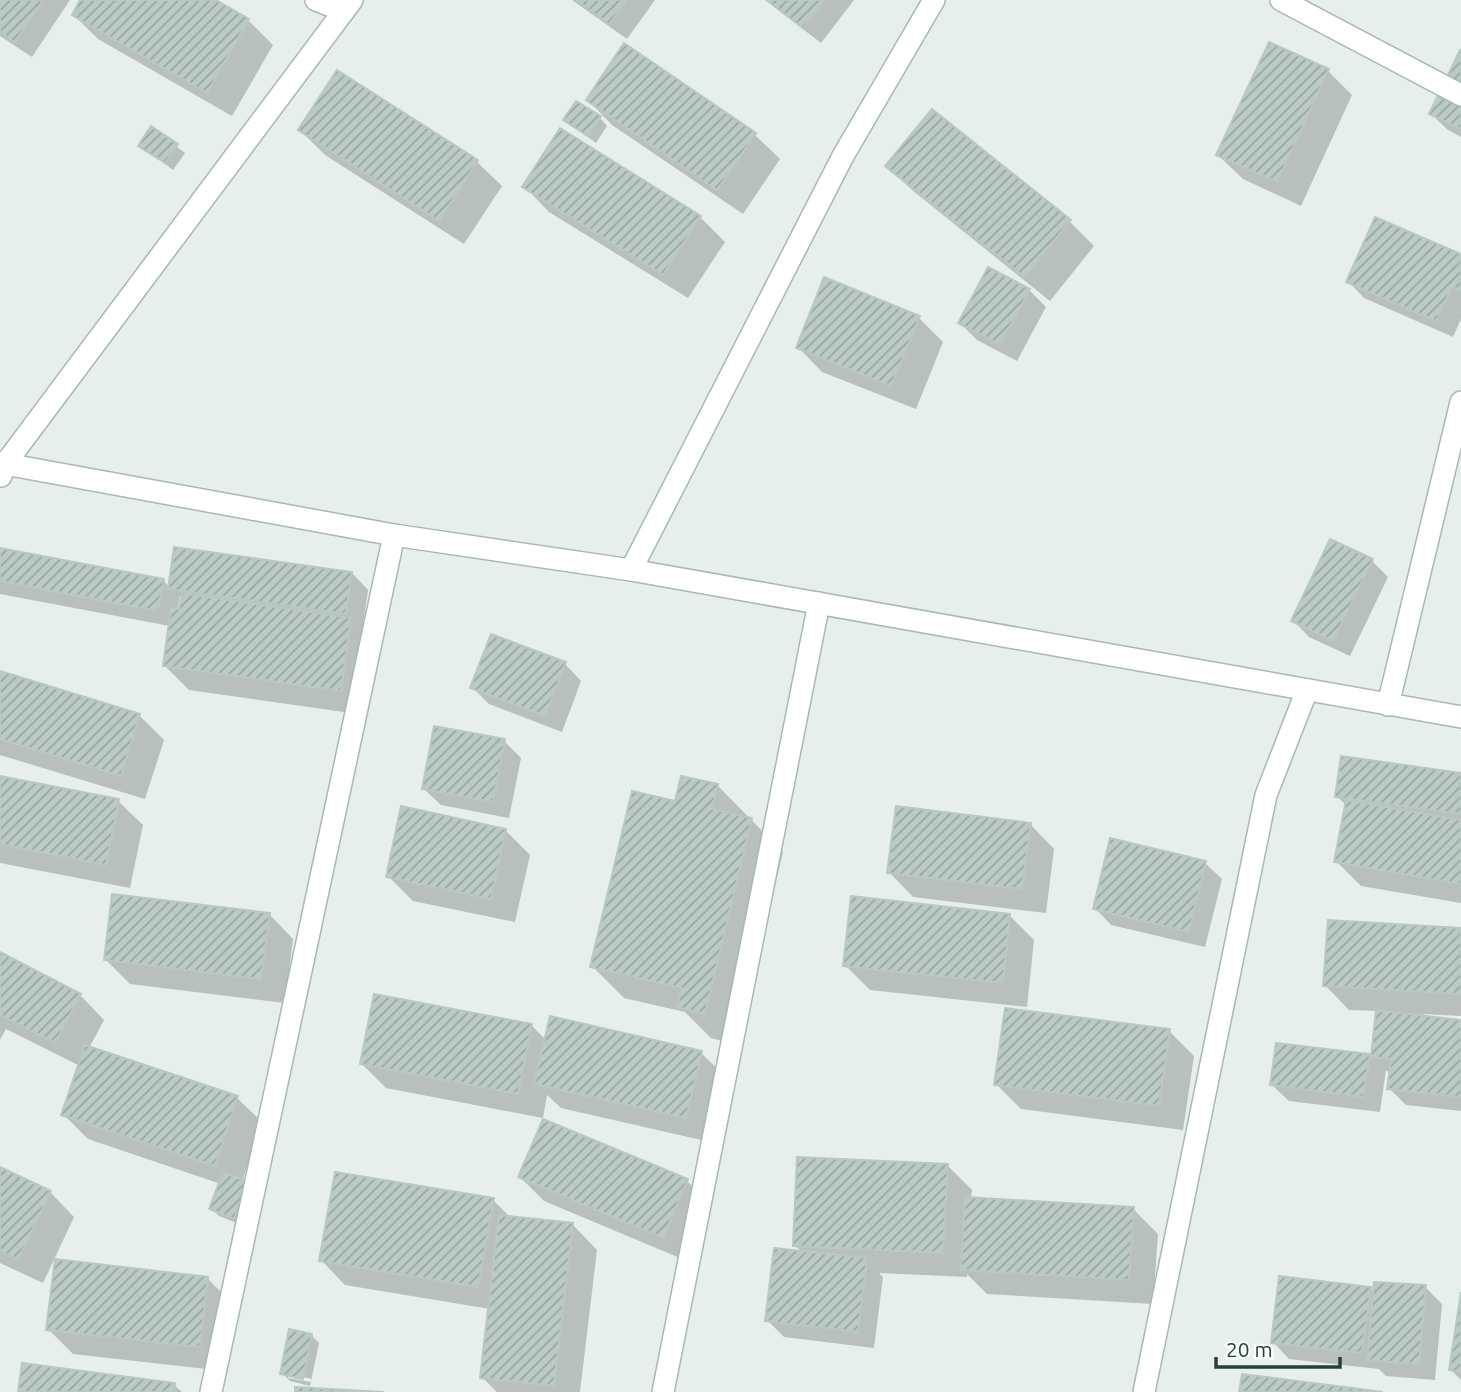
<svg xmlns="http://www.w3.org/2000/svg" width="1461" height="1392" font-family="Ubuntu,sans-serif">
<defs>
<pattern id="building-hatch" width="6" height="6" patternUnits="userSpaceOnUse" patternTransform="scale(1.75)"><rect width="6" height="6" fill="#bbcac4"/><path d="M-1 1l2-2M0 6l6-6M5 7l2-2" fill="none" stroke="#98a6a0"/></pattern>
</defs>
<rect width="100%" height="100%" fill="#e6efeb"/>
<!-- shadow -->
<g fill="#0003" fill-rule="evenodd">
<path d="M0,0h70l-38,57 -32,-21z"/>
<path d="M82,0h130l36,20 25,25 -41,71 -134,-77 -24,-24z"/>
<path d="M572,0h83l-28,39z"/>
<path d="M765,0h89l-33,43z"/>
<path d="M625,45l130,90 25,24 -37,55 -131,-89 -24,-25z"/>
<path d="M1461,52v85l-13,-7 -17,-16z"/>
<path d="M1328,71l24,24 -51,111 -58,-27 -25,-24z"/>
<path d="M932,111l138,111 24,24 -44,55 -138,-111 -25,-24z"/>
<path d="M600,118l7,8 -11,17 -31,-23z"/>
<path d="M151,128l34,25 -12,17 -33,-25z"/>
<path d="M300,130l177,32 25,24 -38,58 -139,-89z"/>
<path d="M525,187l175,30 25,25 -37,56 -139,-86z"/>
<path d="M1461,256v63l-8,18 -89,-39 -16,-17z"/>
<path d="M1029,290l17,17 -29,54 -40,-21 -17,-17z"/>
<path d="M919,318l24,24 -27,67 -94,-37 -24,-25z"/>
<path d="M0,550l163,30 7,8 182,-15 16,17 -6,42 13,12 -10,71 -176,-25 -25,-25 6,-39 -170,-32zM180,596l3,1 -2,14 -4,-1z"/>
<path d="M1372,561l16,16 -38,79 -41,-19 -16,-17z"/>
<path d="M565,664l16,17 -19,51 -73,-28 -17,-17z"/>
<path d="M0,673l139,42 25,25 -19,59 -145,-44z"/>
<path d="M504,741l17,17 -12,60 -68,-13 -17,-16z"/>
<path d="M1461,775v128l-100,-17 -25,-25 11,-55 -10,-10z"/>
<path d="M0,778l118,23 25,24 -13,63 -130,-25z"/>
<path d="M717,785l66,67 -47,193 -25,-7 -26,-26 -61,-14 -32,-32 84,-162z"/>
<path d="M1030,824l24,25 -8,64 -133,-16 -24,-25z"/>
<path d="M505,830l25,25 -15,67 -102,-21 -25,-25z"/>
<path d="M1205,863l17,16 -17,68 -94,-22 -16,-17z"/>
<path d="M269,914l24,25 -8,64 -155,-19 -24,-24z"/>
<path d="M1010,916l24,24 -7,67 -157,-17 -25,-25z"/>
<path d="M1461,929v87l-38,-2v3l38,4v90l-55,-6 -17,-17v-15l-3,-3 -6,42 -91,-11 -17,-16 97,-29 3,3 6,-48 -29,-1 -24,-25z"/>
<path d="M0,954l80,41 24,25 -15,28 148,50 25,24 -20,60v43l-23,-9 -8,-8 10,-24 -133,-45 -25,-25 17,-48 -74,-37 -6,11z"/>
<path d="M532,1026l14,14 155,13 25,24 -16,65 -149,-34 -14,-13 -4,23 -157,-30 -24,-24z"/>
<path d="M1169,1031l25,25 -11,74 -162,-21 -25,-25z"/>
<path d="M947,1165l25,25 -1,9 162,10 25,25 -5,70 -166,-10 -20,-20v3l-88,-4 4,4 -9,71 -90,-11 -17,-17 35,-67 -7,-8z"/>
<path d="M0,1169l50,23 24,25 -31,66 -43,-20z"/>
<path d="M520,1177l167,4 24,24 -24,56 -143,-60z"/>
<path d="M493,1200l18,18 62,7 24,25 -17,142h-83l-15,-15 8,-68 -145,-24 -24,-25z"/>
<path d="M207,1278l25,25 -8,68 -151,-17 -25,-25z"/>
<path d="M1425,1287l17,17 -7,76 -49,-4 -7,-7 -90,-10 -16,-17 97,-54 4,5z"/>
<path d="M1461,1303v77l-11,-11z"/>
<path d="M311,1335l8,8 -9,43 -20,-5 -8,-8zM288,1374l24,5 -1,3 -23,-4z"/>
<path d="M174,1385l8,7h-162z"/>
</g>
<!-- building -->
<g fill="url(#building-hatch)" stroke="#b8c9c2" stroke-width="2">
<path d="M0,0h43l-28,42 -15,-10z"/>
<path d="M80,0h136l33,19 -42,74 -135,-78z"/>
<path d="M576,0h51l-18,24z"/>
<path d="M767,0h58l-22,28z"/>
<path d="M1269,42l60,27 -52,113 -61,-27z"/>
<path d="M624,43l132,90 -39,57 -131,-90z"/>
<path d="M1460,50h1v79l-32,-15z"/>
<path d="M337,70l141,90 -39,61 -141,-91z"/>
<path d="M576,101l25,15 -13,20 -25,-16z"/>
<path d="M932,109l139,111 -47,57 -139,-111z"/>
<path d="M151,126l27,18 -13,19 -27,-17z"/>
<path d="M560,128l141,88 -38,59 -141,-88z"/>
<path d="M1375,217l86,37v36l-9,-3 -16,34 -90,-39z"/>
<path d="M988,267l42,22 -30,56 -42,-22z"/>
<path d="M824,277l96,39 -29,70 -95,-38z"/>
<path d="M1330,539l43,20 -40,82 -42,-20z"/>
<path d="M174,547l178,25 -6,42 -178,-25z"/>
<path d="M0,548l164,31 -6,32 -158,-30z"/>
<path d="M182,593l169,25 -10,73 -178,-25 8,-58 8,1z"/>
<path d="M491,634l75,28 -21,54 -75,-28z"/>
<path d="M0,671l140,43 -19,62 -121,-37z"/>
<path d="M434,726l71,13 -12,63 -71,-13z"/>
<path d="M1341,756l120,17v41l-126,-17z"/>
<path d="M0,776l119,23 -13,66 -106,-21z"/>
<path d="M681,776l37,8 -6,25 40,9 -47,196 -28,-7 5,-19 -92,-21 42,-176 43,10z"/>
<path d="M1346,800l115,20v64l-127,-22z"/>
<path d="M401,806l105,23 -15,70 -105,-22z"/>
<path d="M896,806l135,17 -9,66 -135,-16z"/>
<path d="M1110,838l96,23 -17,71 -96,-23z"/>
<path d="M112,894l158,19 -9,66 -157,-19z"/>
<path d="M851,896l159,18 -7,69 -160,-17z"/>
<path d="M1328,920l133,8v66l-138,-8z"/>
<path d="M0,952l81,42 -26,49 -55,-28z"/>
<path d="M374,994l158,30 -14,70 -158,-30z"/>
<path d="M1005,1008l165,21 -11,77 -165,-21z"/>
<path d="M1376,1010l85,10v77l-74,-8 4,-30 -20,-2z"/>
<path d="M550,1016l152,35 -16,67 -152,-34z"/>
<path d="M1276,1043l94,11 -7,43 -93,-12z"/>
<path d="M85,1045l153,51 -23,70 -154,-51z"/>
<path d="M543,1119l145,60 -25,59 -145,-61z"/>
<path d="M797,1157l151,7 -5,89 -150,-7z"/>
<path d="M0,1167l51,24 -33,69 -18,-9z"/>
<path d="M223,1172l26,10 -15,37 -25,-10z"/>
<path d="M335,1172l159,26 -16,89 -159,-26z"/>
<path d="M965,1197l169,10 -5,73 -168,-10z"/>
<path d="M499,1215l74,8 -19,163 -74,-8z"/>
<path d="M774,1248l93,10 -9,74 -93,-11z"/>
<path d="M55,1259l153,18 -8,70 -154,-17z"/>
<path d="M1279,1276l92,11 -9,66 -91,-10z"/>
<path d="M1374,1282l52,3 -7,79 -52,-4z"/>
<path d="M1461,1292v80l-12,-2z"/>
<path d="M289,1329l23,5 -9,45 -23,-5z"/>
<path d="M22,1363l153,20 -1,9h-156z"/>
<path d="M1242,1374l141,18h-144z"/>
<path d="M295,1387l89,5h-89z"/>
</g>
<g fill="none" stroke-linecap="round" stroke-linejoin="round">
<!-- minor casing -->
<g stroke="#a8b8b2" stroke-width="24">
<g id="minor">
<path d="M316,0l28,11"/>
<path d="M1281,0l180,95"/>
<path d="M0,463l394,72 237,35 830,147"/>
<path d="M1,476l4,-12 347,-464"/>
<path d="M631,570l212,-414 91,-156"/>
<path d="M1388,705l73,-303"/>
<path d="M211,1392l183,-857"/>
<path d="M663,1392l156,-789"/>
<path d="M1144,1392l122,-597 41,-105"/>
</g>
</g>
<!-- minor -->
<use href="#minor" stroke="#fff" stroke-width="21"/>
</g>
<!-- scale -->
<path d="M1216 1357v10h124v-10" fill="none" stroke="#24423a" stroke-width="3.5"/>
<text x="1226" y="1357" font-size="21" fill="#24423a" stroke="#f7fbf9" stroke-width="5" paint-order="stroke">20 m</text>
</svg>
